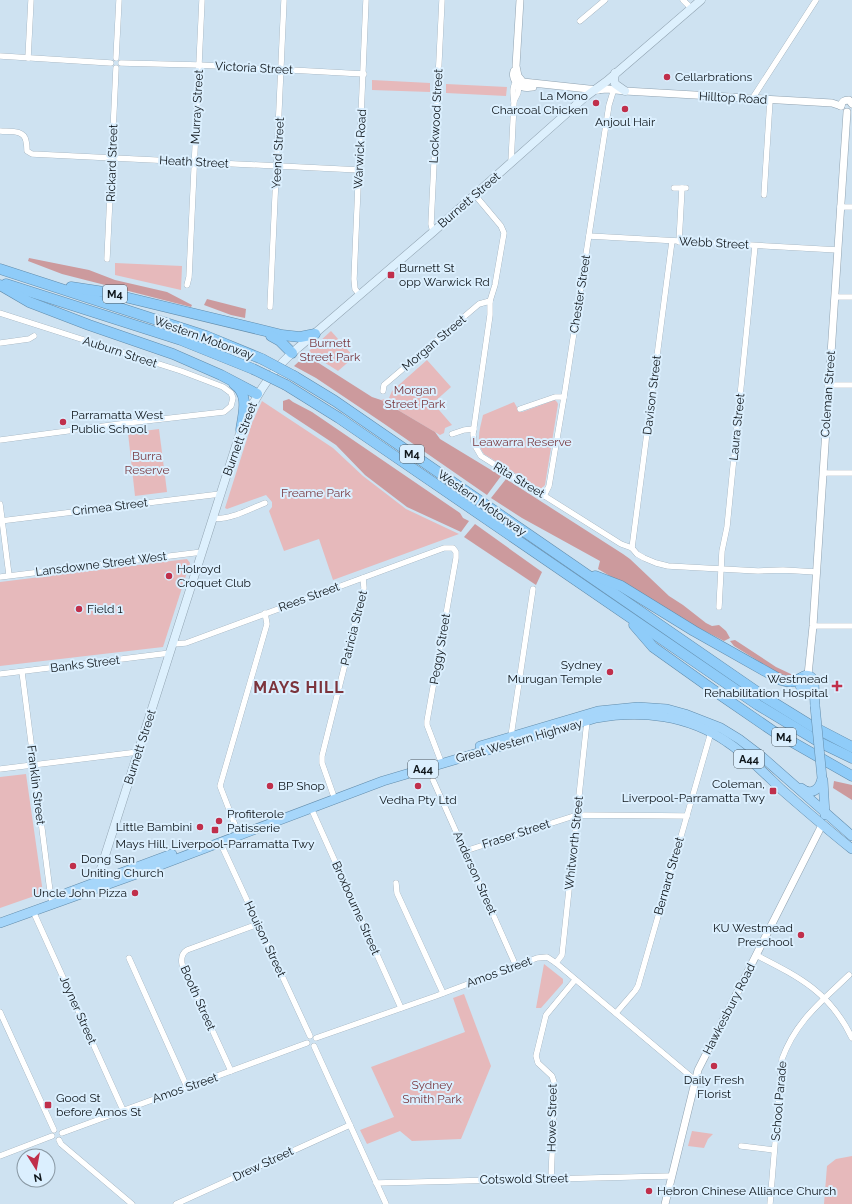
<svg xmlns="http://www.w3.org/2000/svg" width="852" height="1204" font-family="Raleway,sans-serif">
<rect width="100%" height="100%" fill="#cee2f1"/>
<!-- green -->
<g fill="#e6b9bb">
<path d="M372,80l58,3v9l-58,-2z"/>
<path d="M446,84l61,3 -1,9 -60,-3z"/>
<path d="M115,263l67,3 -1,24 -66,-15z"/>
<path d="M331,331l23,26 -16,14 -30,-19z"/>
<path d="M427,360l24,27 -18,16 19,22 -7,3 -1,5 -4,2 -59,-35 8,-2 3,-7z"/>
<path d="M555,400l2,2 1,2 -13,81 -3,3h-3l-55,-34c-9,-12 -4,-25 -1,-39l31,-13 5,9 3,1z"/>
<path d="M262,401l71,47 30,28 43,33 53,25 -126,46 -14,-41 -35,12 -15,-40 3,-4v-5l-6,-7 -39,14 -2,-1 27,-85z"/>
<path d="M159,429l8,63 -32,4 -7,-63z"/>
<path d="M187,559l3,4 -27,84 -163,19v-84z"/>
<path d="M26,774l17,119 -43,15v-131z"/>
<path d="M544,964l19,15v4l-22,25h-5z"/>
<path d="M464,994l27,72 -30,73 -49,2 -12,-10 -33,13 -7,-14 34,-13 -23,-50 94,-35 -12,-34z"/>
<path d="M692,1131l21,3 -5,5 -4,9 -16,-2z"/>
<path d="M852,1156v48h-28l3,-38 9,-7z"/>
</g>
<!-- forest -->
<g fill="#cc9a9d">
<path d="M29,258l60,12 26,10 52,12 25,13 -1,2 -129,-33 -34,-13z"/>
<path d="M207,299l39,10 -1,9 -14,-3 -27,-10z"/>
<path d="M306,355l66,42 9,3 54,32 5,7 61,37 -14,19 -104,-72 -67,-45 -22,-12z"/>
<path d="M289,399l4,3 19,10 148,101 3,5 6,3 -8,11 -54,-25 -42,-32 -29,-30 -53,-35v-9z"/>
<path d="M506,479l117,75 7,5 39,37 14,9 23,18 6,3 7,-1 7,6 4,7 -6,3 -31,-16 -95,-56 2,-8 -78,-43 -31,-20z"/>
<path d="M475,524l67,48 -6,13 -72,-48z"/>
<path d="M735,640l41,27 17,8c-5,2 -10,0 -15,-2l-44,-27 -4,-5z"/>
<path d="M834,781l18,4v15l-19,-12z"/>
</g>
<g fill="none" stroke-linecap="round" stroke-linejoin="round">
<!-- minor casing -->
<g stroke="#91a3b1" stroke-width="6">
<g id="minor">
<path d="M683,0l8,8"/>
<path d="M580,21l25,-21"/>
<path d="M0,56l111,7"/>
<path d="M28,58l3,-58"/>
<path d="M116,58l3,-58"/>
<path d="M121,63l78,2 165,9"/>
<path d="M752,99l64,-99"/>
<path d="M514,101l4,-8 1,-10"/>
<path d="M0,131c9,1 24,-2 26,10 1,4 1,7 1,10l5,3 328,16"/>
<path d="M511,163l3,-61c-1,-9 -3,-16 4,-22"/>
<path d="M674,188h12"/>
<path d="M475,195l26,31 3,7 -9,52 -5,16v14l-17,119 1,10 7,12 140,88 11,4 5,6 7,4 12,5 12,3 90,5 25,-1 33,2"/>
<path d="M764,195l6,-95"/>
<path d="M840,207h12"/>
<path d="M433,232l-2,-8 11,-224"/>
<path d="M589,236l249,14"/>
<path d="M679,242l3,-54"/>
<path d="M107,259l9,-191"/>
<path d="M187,285l2,-8 13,-277"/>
<path d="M360,295l-5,-6 -1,-10 12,-279"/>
<path d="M835,297h17"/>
<path d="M270,307l14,-307"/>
<path d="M0,313l181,58 42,16 8,6 2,5 -2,8 -7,6 -97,11 -127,17"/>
<path d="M0,343l29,-4 5,-3"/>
<path d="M828,385h24"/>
<path d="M383,391l1,-6 95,-81 11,-3"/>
<path d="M520,409l35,-12h9"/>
<path d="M452,434l12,-4 10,-1"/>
<path d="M823,473h29"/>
<path d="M544,496l5,-10 15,-89 45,-292 4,-13"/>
<path d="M0,504l9,71"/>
<path d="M213,518c15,3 37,-9 52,-15"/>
<path d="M0,521l220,-27"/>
<path d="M632,548l40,-307"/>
<path d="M0,577l202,-25"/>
<path d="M719,607l3,-56 5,-24 28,-281"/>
<path d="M813,626h39"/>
<path d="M173,644l13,-1 258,-95h9l3,4v6l-29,163v4l13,34"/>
<path d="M22,672l29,227"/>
<path d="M0,674l170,-21"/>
<path d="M511,736l22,-147"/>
<path d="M0,769l138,-17"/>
<path d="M433,780l83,186"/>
<path d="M333,794l-11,-31v-7l42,-168 -1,-10"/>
<path d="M311,808l90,200"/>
<path d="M237,830l-17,-44 47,-162 -2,-11"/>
<path d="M220,842l90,194"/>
<path d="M465,851l112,-36 110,1"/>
<path d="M396,883l1,10 46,100"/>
<path d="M33,911l90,199"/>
<path d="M756,955c43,22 74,37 96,83"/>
<path d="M129,958l58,129"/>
<path d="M556,963l6,-8 25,-234"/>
<path d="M0,1012l54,118"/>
<path d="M616,1013l19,-22 3,-5 73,-254"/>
<path d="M316,1038l120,-42 101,-38 10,-1 9,6 139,117"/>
<path d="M314,1046l72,158"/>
<path d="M231,1071l-49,-107c-1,-6 0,-11 5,-14l71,-26"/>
<path d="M62,1133l245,-90"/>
<path d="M59,1140l2,4 71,60"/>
<path d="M741,1146l33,4"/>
<path d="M0,1156l52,-20"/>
<path d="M551,1179l4,-94 -3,-9 -14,-13 -2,-7 10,-41 29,-35"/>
<path d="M376,1183l296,-7"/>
<path d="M176,1204l174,-79"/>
<path d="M770,1204l12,-145c14,-38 38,-56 67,-84"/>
</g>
</g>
<!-- tertiary casing -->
<g stroke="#91a3b1" stroke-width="8">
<g id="tertiary">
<path d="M520,0l-4,66 2,10 5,6 75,8"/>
<path d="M514,71c-2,6 2,14 9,16 3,1 7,0 10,0"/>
<path d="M596,90l11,-1 18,2 207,12 9,3"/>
<path d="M841,106c1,-5 3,-6 8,-6l3,4"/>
<path d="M808,675l5,-49 34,-514"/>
<path d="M665,1204l33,-134 124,-245"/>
</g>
</g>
<!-- secondary casing -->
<g stroke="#91a3b1" stroke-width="9">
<g id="secondary">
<path d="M615,73l-1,6 1,5 10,7"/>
<path d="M95,887l146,-457c13,-31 26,-54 51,-77l141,-121 152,-135 22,-16 94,-81"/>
</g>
</g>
<!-- trunk casing -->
<g stroke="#628cab" stroke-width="10">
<g id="trunk">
<path d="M814,682l-1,5 -6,3 -6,-2 -2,-5 2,-5c5,-5 11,-3 13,4l1,24"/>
<path d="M480,746l118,-35 40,-4 29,2 18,5 36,14 18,11 21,16 92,81"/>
<path d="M823,780l2,35"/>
<path d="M801,788c10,8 19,2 21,-10"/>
<path d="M67,893l105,-39"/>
<path d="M0,923l142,-51 241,-91 213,-63c45,-8 92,-3 131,24 20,13 37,31 55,48 23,20 46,40 70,59"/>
</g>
</g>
<!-- motorway casing -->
<g stroke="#628cab" stroke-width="11">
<g id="motorway">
<path d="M0,269l206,67 56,23"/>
<path d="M6,284l175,56 72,29"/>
<path d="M0,285l29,17 60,23 84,29 48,21 36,19"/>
<path d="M71,287l33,5 178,43 18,2 15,-3"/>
<path d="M271,336l9,5 12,12"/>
<path d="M294,376l41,25 428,295 47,29 42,22"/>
<path d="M234,384c16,11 9,30 7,46"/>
<path d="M286,385l53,33 419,287 63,38 31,15"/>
<path d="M595,576l26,10 73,45 87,49c7,2 13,3 20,-2"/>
<path d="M634,625l19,22 66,47 54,37 79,45"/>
</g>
</g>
<!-- minor -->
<use href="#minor" stroke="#fff" stroke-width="5.5"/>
<!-- tertiary -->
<use href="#tertiary" stroke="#fff" stroke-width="7"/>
<!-- secondary -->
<use href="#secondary" stroke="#ddf0fd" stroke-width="8"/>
<!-- trunk -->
<use href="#trunk" stroke="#a6d6fa" stroke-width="9"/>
<!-- motorway -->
<use href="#motorway" stroke="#8fccf9" stroke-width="10"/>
<!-- trunk-bridge casing -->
<g stroke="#628cab" stroke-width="10" stroke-linecap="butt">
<path id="trunk-bridge" d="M815,706l7,72"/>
</g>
<!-- motorway-bridge casing -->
<g stroke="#628cab" stroke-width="11" stroke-linecap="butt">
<g id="motorway-bridge">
<path d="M262,359l32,17"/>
<path d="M253,369l33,16"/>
</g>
</g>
<!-- trunk-bridge -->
<use href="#trunk-bridge" stroke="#a6d6fa" stroke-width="9"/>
<!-- motorway-bridge -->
<use href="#motorway-bridge" stroke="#8fccf9" stroke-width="10"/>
</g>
<!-- markers -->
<g fill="#c02f4b" stroke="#dbeffe" stroke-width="1.5">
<circle cx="667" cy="77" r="4"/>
<circle cx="596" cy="103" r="4"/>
<circle cx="625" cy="109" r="4"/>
<rect x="387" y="271" width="8" height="8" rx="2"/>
<circle cx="63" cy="422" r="4"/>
<circle cx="169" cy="576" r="4"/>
<circle cx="79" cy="609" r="4"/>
<circle cx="610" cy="672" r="4"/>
<path d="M835 680h4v4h4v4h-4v4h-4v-4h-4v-4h4z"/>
<circle cx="270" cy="786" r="4"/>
<circle cx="418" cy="786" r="4"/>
<rect x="769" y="787" width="8" height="8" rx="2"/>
<circle cx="219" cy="821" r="4"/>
<circle cx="200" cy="827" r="4"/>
<rect x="211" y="826" width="8" height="8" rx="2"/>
<circle cx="73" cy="866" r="4"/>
<circle cx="135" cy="893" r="4"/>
<circle cx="801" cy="935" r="4"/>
<circle cx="714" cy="1066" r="4"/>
<rect x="44" y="1101" width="8" height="8" rx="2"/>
<circle cx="649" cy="1191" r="4"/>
</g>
<g text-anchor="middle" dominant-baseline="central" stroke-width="4" stroke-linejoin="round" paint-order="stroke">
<!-- shield labels -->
<g fill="#dbeffe" stroke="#4c575f" stroke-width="1">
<rect x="103" y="285" width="24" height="18" rx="3"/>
<rect x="400" y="445" width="24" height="18" rx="3"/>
<rect x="772" y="728" width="24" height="18" rx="3"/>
<rect x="734" y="750" width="30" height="18" rx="3"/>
<rect x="408" y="760" width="30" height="18" rx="3"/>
</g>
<g font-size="11" font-weight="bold" fill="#0f161b">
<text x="115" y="294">M4</text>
<text x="412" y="454">M4</text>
<text x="784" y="737">M4</text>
<text x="749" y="759">A44</text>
<text x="423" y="769">A44</text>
</g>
<!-- street labels -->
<g font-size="12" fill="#0f161b" stroke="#dbeffe">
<text transform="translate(254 68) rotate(3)">Victoria Street</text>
<text transform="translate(733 98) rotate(3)">Hilltop Road</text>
<text transform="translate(197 107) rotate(-87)">Murray Street</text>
<text transform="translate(436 116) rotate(-87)">Lockwood Street</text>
<text transform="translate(360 149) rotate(-87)">Warwick Road</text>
<text transform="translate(278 153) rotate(-87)">Yeend Street</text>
<text transform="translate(194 162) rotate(3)">Heath Street</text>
<text transform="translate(112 163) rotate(-88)">Rickard Street</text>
<text transform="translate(469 200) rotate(-41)">Burnett Street</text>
<text transform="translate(714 243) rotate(3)">Webb Street</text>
<text transform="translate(580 294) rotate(-81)">Chester Street</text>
<text transform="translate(204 338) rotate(20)">Western Motorway</text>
<text transform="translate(434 343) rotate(-40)">Morgan Street</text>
<text transform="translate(120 352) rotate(18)">Auburn Street</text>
<text transform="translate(828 394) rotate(-86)">Coleman Street</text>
<text transform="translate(652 395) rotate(-83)">Davison Street</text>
<text transform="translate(737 427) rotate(-84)">Laura Street</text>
<text transform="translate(240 439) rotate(-70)">Burnett Street</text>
<text transform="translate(519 480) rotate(31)">Rita Street</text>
<text transform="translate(482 503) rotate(35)">Western Motorway</text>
<text transform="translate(110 507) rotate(-7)">Crimea Street</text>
<text transform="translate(101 564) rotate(-7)">Lansdowne Street West</text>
<text transform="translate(309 597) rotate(-20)">Rees Street</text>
<text transform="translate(354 628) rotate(-76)">Patricia Street</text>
<text transform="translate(440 649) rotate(-80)">Peggy Street</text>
<text transform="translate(85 664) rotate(-7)">Banks Street</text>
<text transform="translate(519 741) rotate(-16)">Great Western Highway</text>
<text transform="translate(140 747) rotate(-72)">Burnett Street</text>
<text transform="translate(36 785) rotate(83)">Franklin Street</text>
<text transform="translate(516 834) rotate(-18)">Fraser Street</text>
<text transform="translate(574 843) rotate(-84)">Whitworth Street</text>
<text transform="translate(475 873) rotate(66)">Anderson Street</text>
<text transform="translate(669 876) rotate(-74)">Bernard Street</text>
<text transform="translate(356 908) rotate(66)">Broxbourne Street</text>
<text transform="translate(265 939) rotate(65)">Houison Street</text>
<text transform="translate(499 972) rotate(-20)">Amos Street</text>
<text transform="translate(198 998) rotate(66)">Booth Street</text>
<text transform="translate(729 1009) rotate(-63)">Hawkesbury Road</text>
<text transform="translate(78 1010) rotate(66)">Joyner Street</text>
<text transform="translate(185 1088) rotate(-19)">Amos Street</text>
<text transform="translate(779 1101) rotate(-85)">School Parade</text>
<text transform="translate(552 1118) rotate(-89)">Howe Street</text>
<text transform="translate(263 1164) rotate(-25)">Drew Street</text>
<text transform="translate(524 1179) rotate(-1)">Cotswold Street</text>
</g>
<!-- poi labels -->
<g font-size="12" fill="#0f161b" stroke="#dbeffe" text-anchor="start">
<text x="675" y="77">Cellarbrations</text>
<text x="588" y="96" text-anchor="end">La Mono<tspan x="588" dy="14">Charcoal Chicken</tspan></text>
<text x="625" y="122" text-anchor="middle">Anjoul Hair</text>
<text x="399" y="268">Burnett St<tspan x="399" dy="14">opp Warwick Rd</tspan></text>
<text x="71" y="415">Parramatta West<tspan x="71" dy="14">Public School</tspan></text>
<text x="177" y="569">Holroyd<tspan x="177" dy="14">Croquet Club</tspan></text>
<text x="87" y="609">Field 1</text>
<text x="602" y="665" text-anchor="end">Sydney<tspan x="602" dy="14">Murugan Temple</tspan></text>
<text x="828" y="679" text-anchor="end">Westmead<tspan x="828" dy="14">Rehabilitation Hospital</tspan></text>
<text x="765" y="784" text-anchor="end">Coleman,<tspan x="765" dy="14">Liverpool-Parramatta Twy</tspan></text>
<text x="278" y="786">BP Shop</text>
<text x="418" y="800" text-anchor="middle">Vedha Pty Ltd</text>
<text x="227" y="814">Profiterole<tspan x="227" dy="14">Patisserie</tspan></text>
<text x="192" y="827" text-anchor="end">Little Bambini</text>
<text x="215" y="844" text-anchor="middle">Mays Hill, Liverpool-Parramatta Twy</text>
<text x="81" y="859">Dong San<tspan x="81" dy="14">Uniting Church</tspan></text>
<text x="127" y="893" text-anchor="end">Uncle John Pizza</text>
<text x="793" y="928" text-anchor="end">KU Westmead<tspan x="793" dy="14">Preschool</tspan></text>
<text x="714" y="1080" text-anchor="middle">Daily Fresh<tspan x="714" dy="14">Florist</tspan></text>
<text x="56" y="1098">Good St<tspan x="56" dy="14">before Amos St</tspan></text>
<text x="657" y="1191">Hebron Chinese Alliance Church</text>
</g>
<!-- park labels -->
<g font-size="12" fill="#7a3a41" stroke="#dbeffe">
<text x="330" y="343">Burnett<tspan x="330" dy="14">Street Park</tspan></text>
<text x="415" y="390">Morgan<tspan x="415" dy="14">Street Park</tspan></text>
<text x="522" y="442">Leawarra Reserve</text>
<text x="147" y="456">Burra<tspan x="147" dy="14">Reserve</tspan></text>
<text x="316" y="493">Freame Park</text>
<text x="432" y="1085">Sydney<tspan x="432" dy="14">Smith Park</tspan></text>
</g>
<!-- district labels -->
<g font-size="16" font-weight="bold" letter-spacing="1" fill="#7c343c" stroke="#dbeffe">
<text x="299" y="687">MAYS HILL</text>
</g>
</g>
<!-- north arrow -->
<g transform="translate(36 1168) rotate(169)"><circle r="19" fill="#dbeffe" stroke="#8998a3"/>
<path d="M0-3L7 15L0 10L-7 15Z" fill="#c02f4b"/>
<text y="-6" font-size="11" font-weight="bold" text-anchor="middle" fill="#0f161b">N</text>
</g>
</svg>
